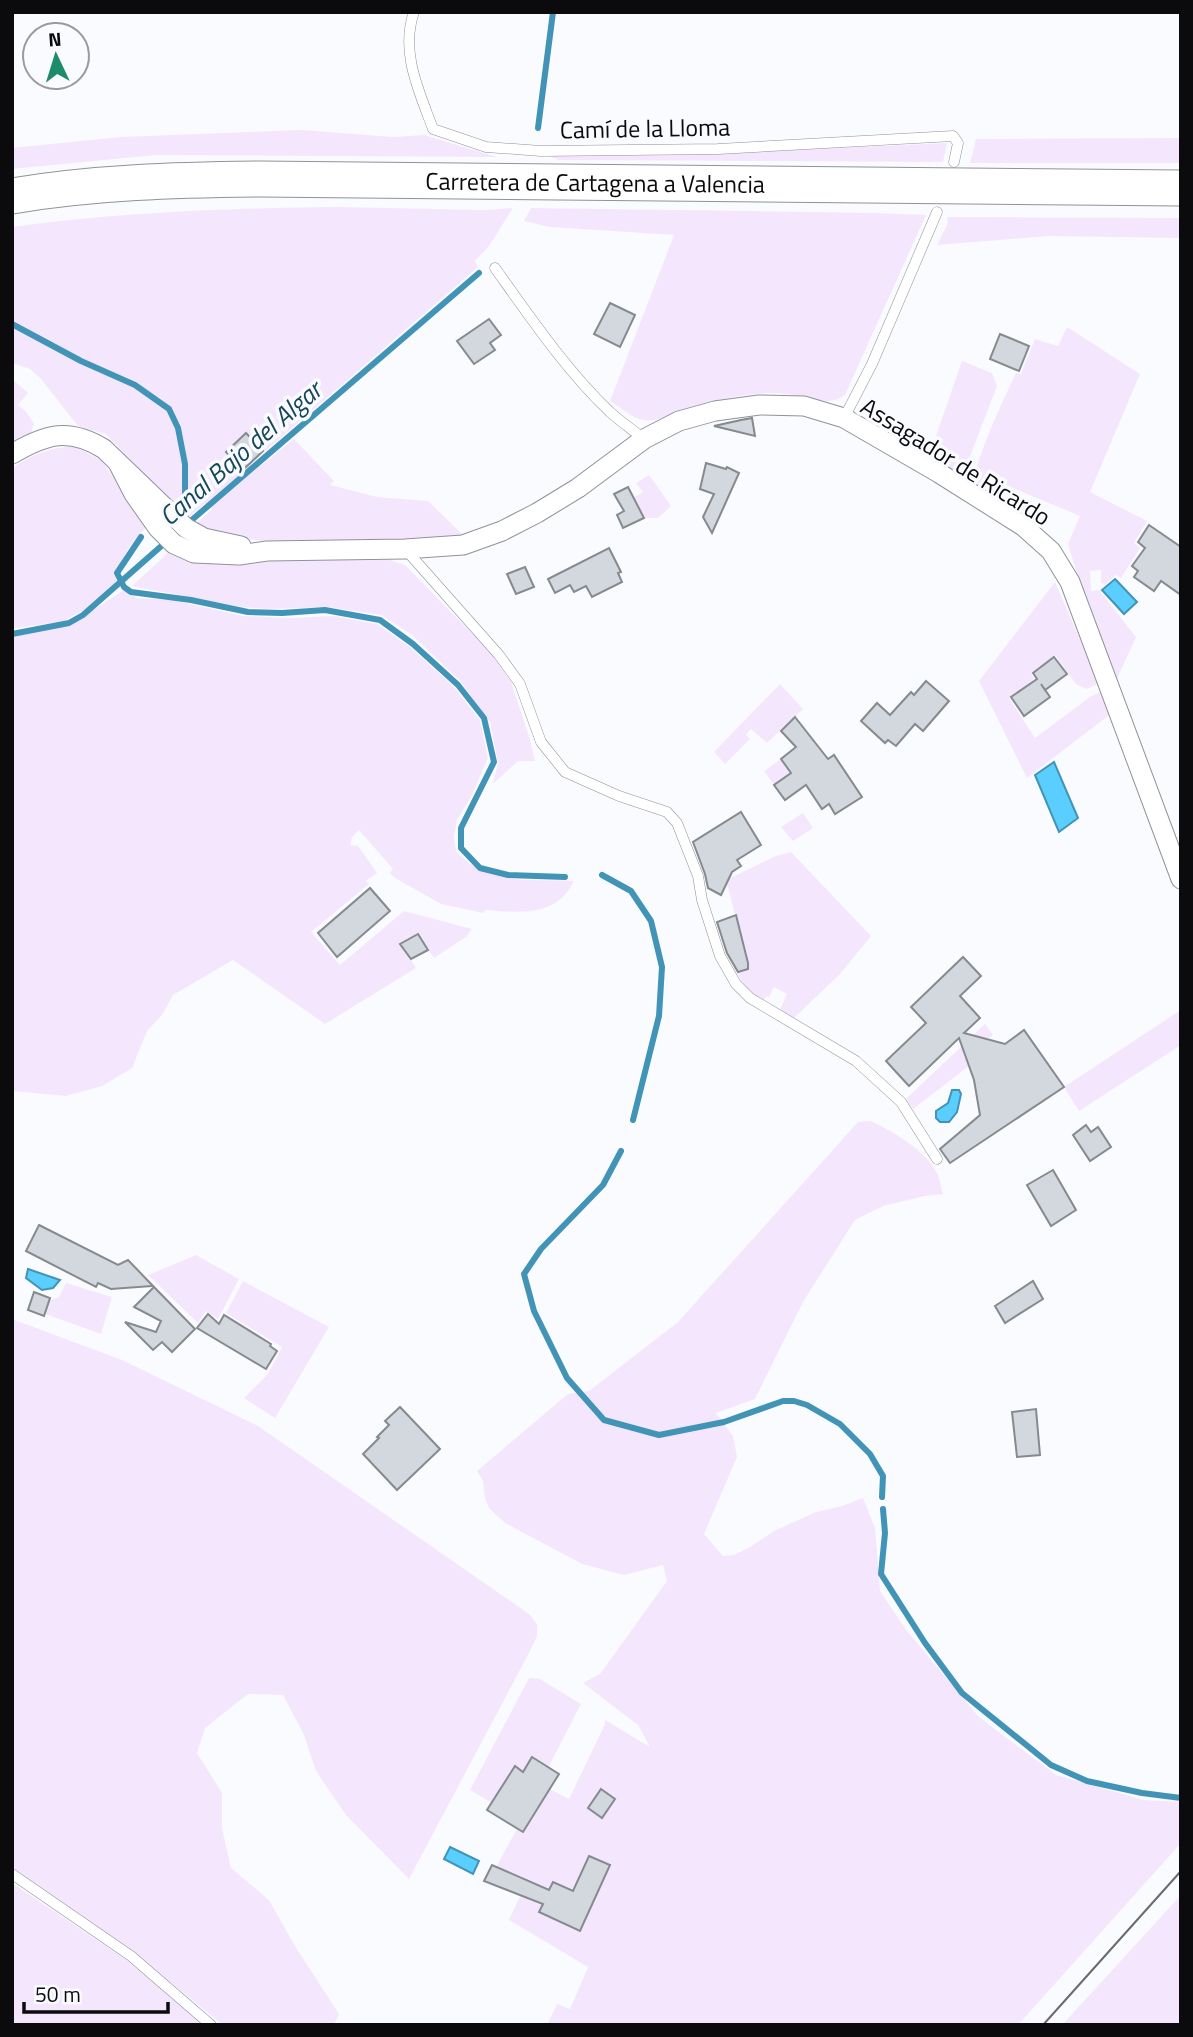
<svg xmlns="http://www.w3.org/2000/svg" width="1193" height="2037" font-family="'Titillium Web',sans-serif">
<rect width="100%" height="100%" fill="#fafbfe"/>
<!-- green -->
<g fill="#f4e7fd">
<path d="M301,130l93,7 30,-2 73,22 -341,-2 -144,14v-21l108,-11z"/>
<path d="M1181,138v25h-211l6,-24z"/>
<path d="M947,143l-4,19 -384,-2 -10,-4 287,-8z"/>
<path d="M339,207l144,3 30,-2 -24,38 -14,15 3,6 -236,204 7,4 45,-36 40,42 -4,4 47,12 51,4 36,35 -63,5h-134l-40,-4 -29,-10v-5l14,-13 -8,-5 -18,15 -80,-85 -28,-8 -37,-47 -11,-10 -18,-6v-136c108,-15 218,-19 327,-20z"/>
<path d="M531,208l346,5 49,2 -81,180c-17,13 -38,1 -58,-1 -33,-4 -70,6 -102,15 -13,4 -28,14 -42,11 -11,-2 -23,-13 -33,-19l64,-166 -124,-8 -26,-6z"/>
<path d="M947,217l234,1v20l-132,-2 -112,9 11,-22z"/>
<path d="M1067,327l73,47 -50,118 57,29 -13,22 6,5 -19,30 -5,-3 -10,9 -5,-1v-13l-11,1 1,20 8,-1 37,47 -20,44c-18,-45 -34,-90 -48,-137l12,-28 -79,-33 -9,14 -20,-14c10,-38 27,-74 44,-110l5,1 14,-35 23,7z"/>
<path d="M962,361l30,12 5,13 -28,73 -14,12 -26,-15z"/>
<path d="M12,379l16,14 -10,12 9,8 7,11 -3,9 -19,14z"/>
<path d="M74,446l27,14 48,65c-15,13 -27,31 -34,50l2,6 -33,29 -21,11 -51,8v-160c18,-15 39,-21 62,-23z"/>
<path d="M649,475l22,31 -13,12h-14l-11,-20 10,-6 -7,-9z"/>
<path d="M170,551l46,12 168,-5 21,7 85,87 21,30 18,54 6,25h-17l-25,23 5,-21 -8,-41 -30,-41 -48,-46 -31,-20 -52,-8 -62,2 -25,-2 -110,-21z"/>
<path d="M1055,582l44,101 -12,6 -11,-5 -21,-29 -24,18 3,6 -25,19 26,40 55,-41 12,-6 10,22 -85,65 -48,-97z"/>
<path d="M124,590l13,8 35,2 71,16 48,2 42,-2 44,8 34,24 42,38 27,34 8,38 -16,37 -15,25 -3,17 2,14c31,35 74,28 118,30 -17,36 -54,32 -88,29l-3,3 -42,-9 -46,-26 -5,-5 3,-4 -34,-39 -7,7 -2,8 8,1 19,27 -11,8 3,3 -58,48 29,33 64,-54 68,18 -6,8 -32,21 -16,-23 -17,9 15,24 -91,56 -92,-64 -60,35 -11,20 -15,16 -15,37 -30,18 -36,10 -54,-5v-456l51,-9 13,-5z"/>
<path d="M780,684l23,25 -36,34 -16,-14 -5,6 4,4 -25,25 -11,-12z"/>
<path d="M781,759l10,14 -17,12 -10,-14z"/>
<path d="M803,813l10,15 -20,13 -12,-14z"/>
<path d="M791,852l80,84 -31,38 -46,44 -14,-8 7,-16 -13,-7 -5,10 -3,-1 -3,5 -16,-13 -10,-15 12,-5 -23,-88 50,-24z"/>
<path d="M1181,1010v35l-102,66 -15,-24z"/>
<path d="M985,1024l8,11 -27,22 3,9 -56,43 -7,-10z"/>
<path d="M871,1121c21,10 56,30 66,52 3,6 4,15 6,21l-18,2 -42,10 -28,14 -52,82 -48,97 -39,14 17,23 4,21 -33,77 19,22 11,-1 16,-8 24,-16 42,-19 26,-6 21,-8 12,30 5,63 27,40 72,86 77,58 88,25 37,2v41l-163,182h-471l10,-21 13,5 18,-42 -79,-47 18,-39 -31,-14 21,-38 6,3 27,-43 19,10 36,-75v-4l45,27 -12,-22 -55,-42 17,-9 67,-93 -4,-16 -39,10 -42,-11 -77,-41 -16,-15 -4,-10 -2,-17 -6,-10 91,-77 21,-3 89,-69 180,-200z"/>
<path d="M196,1255l43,24 -21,40 -12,-8 -8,12 -50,-48z"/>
<path d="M243,1281l86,46 -54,91 -31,-20 24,-24 14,-27 -56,-34z"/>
<path d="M66,1283l46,14 -11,37 -56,-20 4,-13 10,-4z"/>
<path d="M12,1319l110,41 136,66 271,188 8,10v12l-7,15 -121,228 -63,-64 -30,-44 -12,-36 -21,-40 -35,-1 -43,34 -8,25 25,40v35l9,40 38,32 26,46 44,68 -5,11h-111l-96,-78 -115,-80z"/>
<path d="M529,1678l11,1 41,25 -33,64h-22l-3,4 -8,-5 -23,36 -22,-13z"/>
<path d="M12,1883l113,76 80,66h-193z"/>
<path d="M1181,1895v130h-119z"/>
</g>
<!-- water -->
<g fill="#5aceff" stroke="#4294b7" stroke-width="2">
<path d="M1115,579l22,23 -13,12 -22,-24z"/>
<path d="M1054,762l24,56 -19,14 -24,-57z"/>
<path d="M952,1090h7l2,4 -4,18 -8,10h-9l-4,-4v-7l12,-8z"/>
<path d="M28,1269l32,11 -7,8 -11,2 -16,-12z"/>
<path d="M450,1847l29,14 -6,13 -29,-15z"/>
</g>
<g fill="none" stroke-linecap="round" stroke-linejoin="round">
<!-- stream -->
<g stroke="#4294b7" stroke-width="6">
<path d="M538,128l15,-116"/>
<path d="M12,324l69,37 54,24 34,24 9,19 7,36v30l-3,7"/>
<path d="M186,525l293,-252"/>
<path d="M141,537l-24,36 7,14 7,5 60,8 57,12 34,1 43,-3 55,10 33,24 45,41 26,33 10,44 -33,66v20l19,20 28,7 57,2"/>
<path d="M12,634l57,-11 14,-8 84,-74"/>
<path d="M602,875l29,16 20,30 11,46 -3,49 -26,104"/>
<path d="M621,1151l-18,34 -62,64 -17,25 10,37 33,67 37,42 55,15 65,-13 59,-21h11l13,4 33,19 30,30 13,22 -1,21"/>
<path d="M883,1509l2,24 -4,41 44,69 37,50 89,72 36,16 55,12 39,5"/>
</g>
</g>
<!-- building -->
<g fill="#d2d8de" stroke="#858a90" stroke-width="2">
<path d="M610,303l25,12 -15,32 -26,-13z"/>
<path d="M489,319l12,16 -11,8 5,7 -21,14 -17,-23z"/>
<path d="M1000,334l29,12 -10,25 -29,-12z"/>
<path d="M752,418l3,18 -41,-10 27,-6z"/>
<path d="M246,433l17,18 -20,19 -17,-18z"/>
<path d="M706,463l20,6 1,-2 12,6 -27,60 -9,-16 11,-23 -14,-5z"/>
<path d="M628,487l16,31 -21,10 -6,-13 7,-4 -10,-17z"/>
<path d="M1149,525l32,22v48l-20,-14 -7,10 -20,-14 4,-6 -6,-5 13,-18 -7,-6z"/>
<path d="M609,548l12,24 -3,1 4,9 -30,15 -6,-11 -12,6 -4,-7 -15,8 -7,-14z"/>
<path d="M525,567l9,20 -18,7 -9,-20z"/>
<path d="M1054,657l13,17 -22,16 -4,-6 9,13 -26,19 -13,-19 26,-18 -4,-6z"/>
<path d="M926,681l23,20 -26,30 -8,-7 -19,22 -8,-6 -3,3 -24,-22 16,-18 13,12 21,-23 3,3z"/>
<path d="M795,717l33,42 6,-4 28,42 -27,17 -6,-10 -7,5 -16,-24 -21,15 -11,-15 17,-12 -10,-14 15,-12 -15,-16z"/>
<path d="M741,812l20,33 -24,15 4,6 -9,6 -11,23 -13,-7 -3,-14 -12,-32z"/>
<path d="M370,888l20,23 -53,46 -19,-24z"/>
<path d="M736,915l12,48v6l-10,3 -11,-19 -10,-31z"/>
<path d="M418,934l10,16 -17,9 -11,-15z"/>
<path d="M963,957l18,19 -21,20 20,22 -16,15 41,11 19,-14 40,57 -114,76 -10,-14 40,-34 -6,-35 -15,-42 -50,48 -23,-25 40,-38 -15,-16z"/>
<path d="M1086,1125l5,7 7,-5 13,20 -21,14 -17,-26z"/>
<path d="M1053,1170l23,40 -25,16 -24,-41z"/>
<path d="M39,1225l79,40 10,-5 25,26 -42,3 -13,-6 -2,4 -70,-36z"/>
<path d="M1033,1281l10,18 -38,24 -10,-17z"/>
<path d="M154,1287l41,42 -23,23 -10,-10 -9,8 -28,-28 31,10 5,-11 -27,-14z"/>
<path d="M34,1292l16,6 -6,18 -16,-6z"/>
<path d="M208,1314l11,10 5,-9 47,29 -1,2 7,5 -11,18 -69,-41z"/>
<path d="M400,1407l40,42 -43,41 -34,-36 16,-16 -2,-1 12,-12 -4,-4z"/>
<path d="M1036,1409l4,46 -23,2 -5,-45z"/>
<path d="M532,1757l27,17 -36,58 -36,-22 28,-44 8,6z"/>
<path d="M601,1789l14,10 -13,19 -14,-10z"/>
<path d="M589,1856l21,9 -30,66 -41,-19 4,-8 -59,-23 8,-16 57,25 4,-8 20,9z"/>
</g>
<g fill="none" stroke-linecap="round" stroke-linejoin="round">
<!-- lane casing -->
<g stroke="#909299" stroke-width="11">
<g id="lane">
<path d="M414,12c-14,40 5,79 19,117l53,18 55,4 177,-2 235,-13 5,7 -4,19"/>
<path d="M495,268c35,49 71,102 115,144 11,10 23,18 34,27"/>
<path d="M844,418l28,-54 65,-152"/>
<path d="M406,550l93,105 21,29 21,58 24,30 54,24 48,16 10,11 21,53 4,24 18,56 16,28 14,14 106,63 45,41 36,57"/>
<path d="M12,1874l119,82 80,69"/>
</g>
</g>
<!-- street casing -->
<g stroke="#909299" stroke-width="21">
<g id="street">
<path d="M12,454c34,-20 57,-27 92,-5l82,79 18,10 37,8"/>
<path d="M118,463l16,31 24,34 16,16 20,9 45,2 28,-4 138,-2 58,-4 39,-14 35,-18 41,-25 66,-49 35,-18 36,-10 44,-6 45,1 40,12 95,55 84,53 28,25 19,31 111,297"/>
</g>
</g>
<!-- highway casing -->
<g stroke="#909299" stroke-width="37">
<g id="highway">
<path id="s1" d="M12,196c82,-14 165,-16 248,-17l921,9"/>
</g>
</g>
<!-- lane -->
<use href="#lane" stroke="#fff" stroke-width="10"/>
<!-- street -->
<use href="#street" stroke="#fff" stroke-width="19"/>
<!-- highway -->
<use href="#highway" stroke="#fff" stroke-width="35"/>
<!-- tram -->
<path stroke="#6b6b6e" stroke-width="2" d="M1043,2025l138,-154"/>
</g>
<g text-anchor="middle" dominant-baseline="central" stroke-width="7" stroke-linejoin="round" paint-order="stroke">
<!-- street labels -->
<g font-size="24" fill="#0b0b0e" stroke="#fafbfe">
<text transform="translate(645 128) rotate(-1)">Camí de la Lloma</text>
<text stroke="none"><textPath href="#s1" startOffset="584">Carretera de Cartagena a Valencia</textPath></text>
<text transform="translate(956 461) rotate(32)">Assagador de Ricardo</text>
</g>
<!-- water labels -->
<g font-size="26" font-style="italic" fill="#15465a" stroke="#fafbfe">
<text transform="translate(240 453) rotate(-41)">Canal Bajo del Algar</text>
</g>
</g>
<!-- border -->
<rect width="1193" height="2037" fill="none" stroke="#0b0b0e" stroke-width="28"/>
<!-- north arrow -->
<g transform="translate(56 56) rotate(356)"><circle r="33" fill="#fafbfe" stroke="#9a9b9e" stroke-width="2"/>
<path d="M0-5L12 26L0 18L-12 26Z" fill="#1e8c6b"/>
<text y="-10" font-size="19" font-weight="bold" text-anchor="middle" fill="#0b0b0e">N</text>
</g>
<!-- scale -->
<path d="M24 2002v10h144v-10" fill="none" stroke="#0b0b0e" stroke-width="3.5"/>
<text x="35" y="2002" font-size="21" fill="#0b0b0e" stroke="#fafbfe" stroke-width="5" paint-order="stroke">50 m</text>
</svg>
